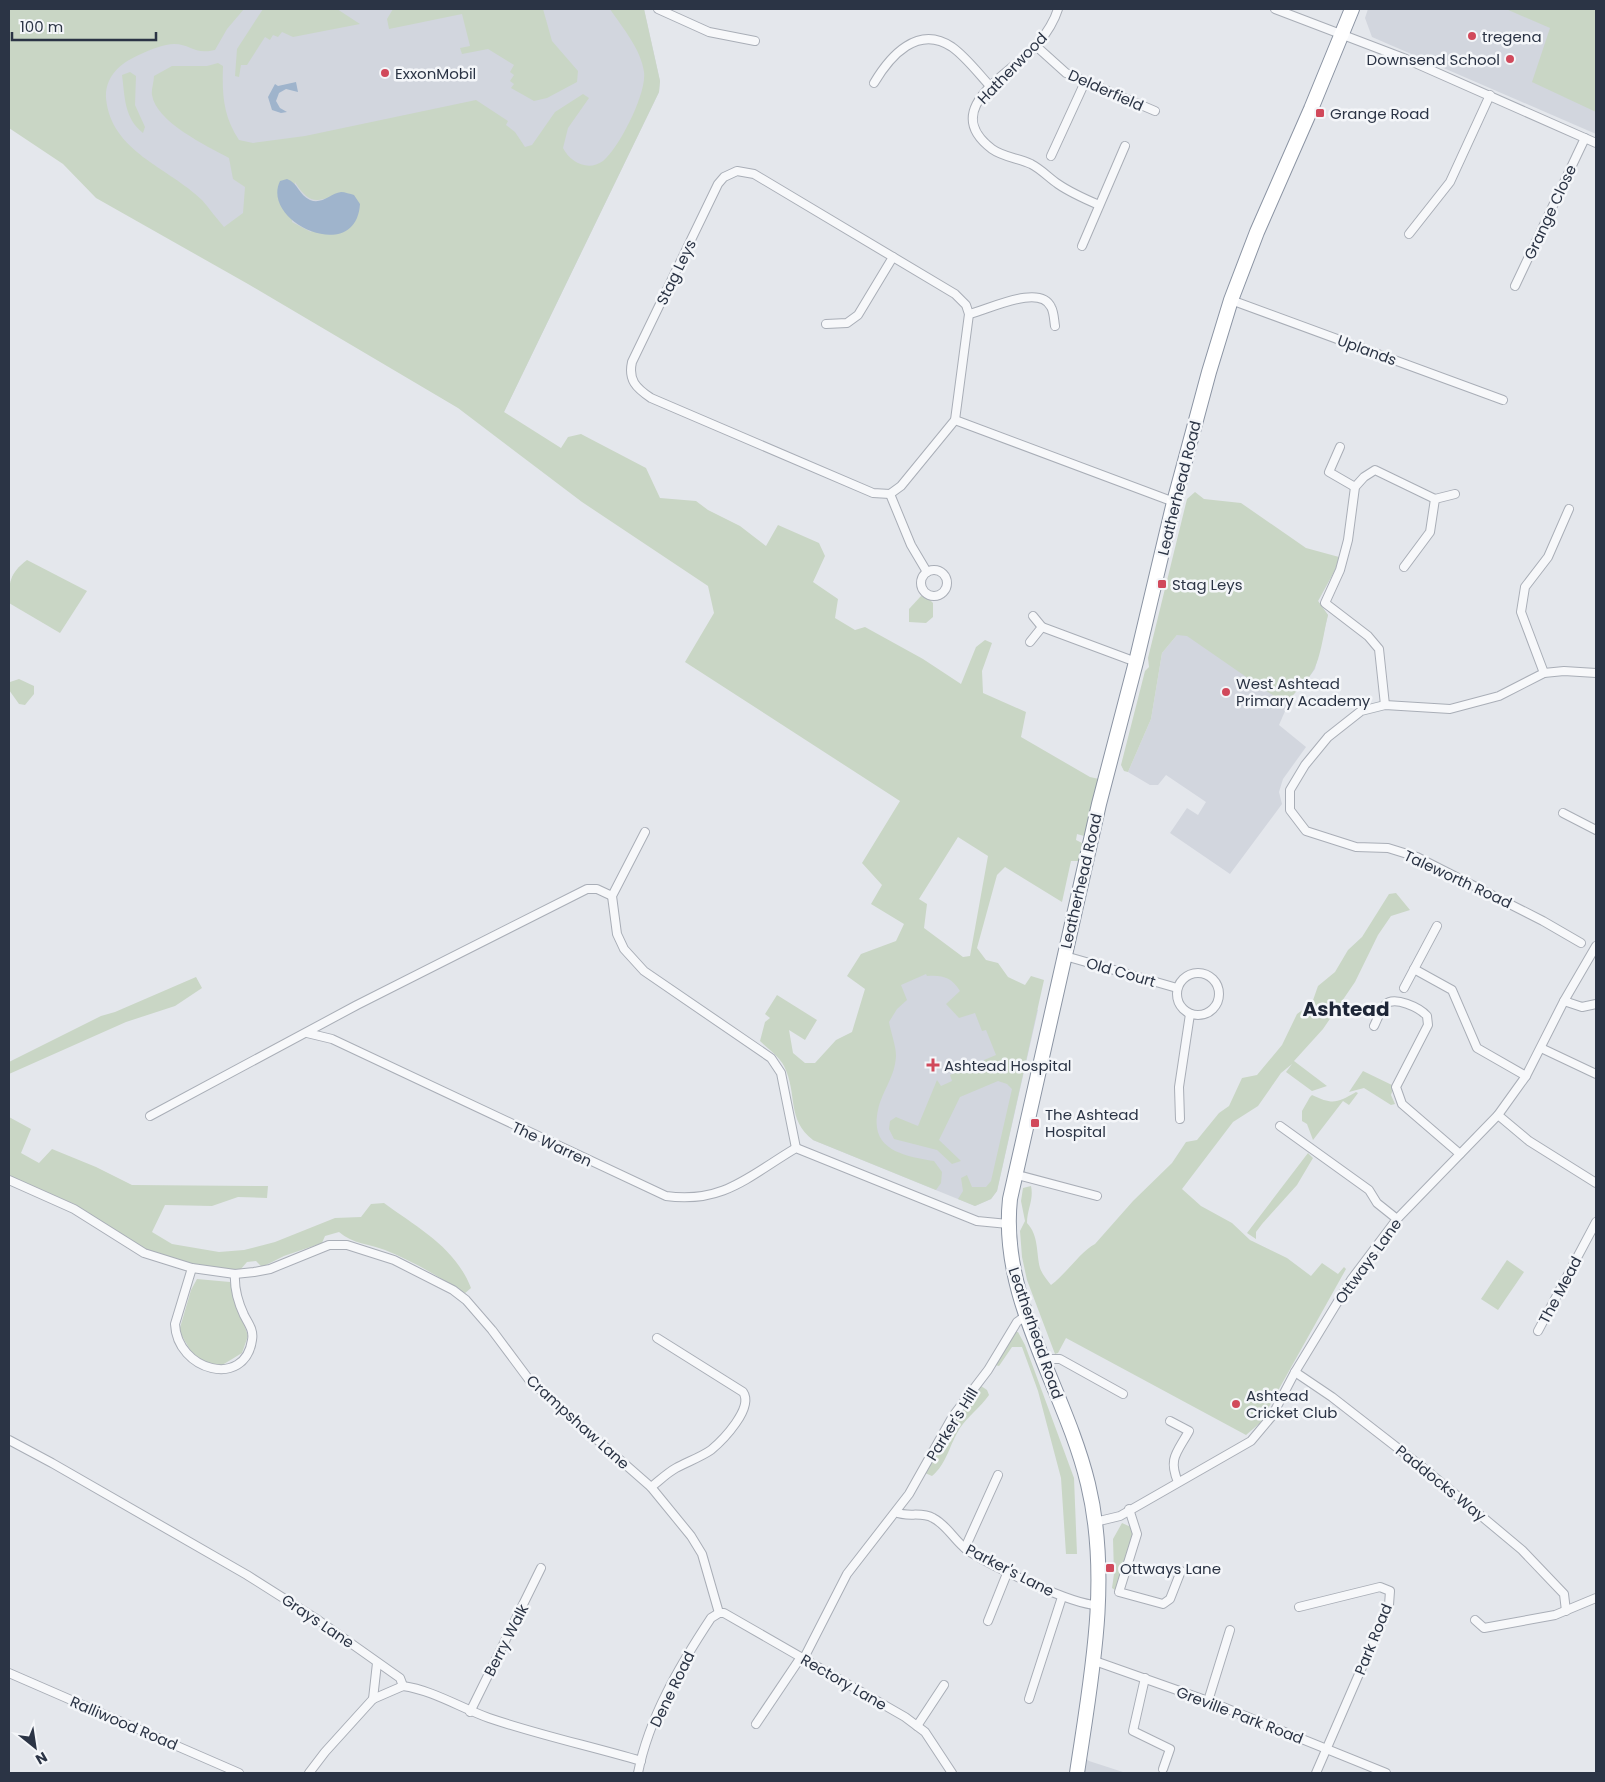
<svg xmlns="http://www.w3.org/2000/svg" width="1605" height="1782" font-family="Poppins,sans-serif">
<rect width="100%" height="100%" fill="#e4e7ec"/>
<!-- built -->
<g fill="#d2d6de">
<path d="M206,9h438l16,72 -1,11 -155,320 -495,-310v-54z"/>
<path d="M1368,9h228v125l-224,-97 -7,-19z"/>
<path d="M1335,570l-17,31 10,14 -13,54 -14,19 -9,7 -13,30 27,22 -23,32 -4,13 3,12 -52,70 -60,-41 17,-25 11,7 8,-13 -40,-27 -8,10h-8l-22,-13 23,-53 11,-66 15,-18z"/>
<path d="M905,924l133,86 -41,181 -6,8 -16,7 -162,-66z"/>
<path d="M1083,1756l6,5 37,12h-54z"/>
</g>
<!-- green -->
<g fill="#c9d6c5" fill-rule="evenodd">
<path d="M9,9h235l-17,20 -12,21c-21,5 -24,-6 -41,-6 -9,0 -25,6 -33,10 -19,8 -36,21 -35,44 5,54 62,69 96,102 7,8 14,18 22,27l19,-14 2,-26 -12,-8 -4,-21c-22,-12 -73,-36 -77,-63 -1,-5 2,-13 2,-19l18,-10h35l11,-3 5,3c-1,28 0,50 16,74l14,3 52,-7 171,-36 32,21 -2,4 9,7 10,15 7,-2 23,-33 28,-18 6,4 -21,30 -5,20c7,14 25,24 40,13 16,-13 44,-68 41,-89 -3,-23 -22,-45 -34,-63h34l16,72 -1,11 -155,320 57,36 7,-11 13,-3 65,34 14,30 36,3 12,9 32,16 26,20 12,-21 41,18 6,13 -12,26 25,17 -3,19 20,12 10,-3 58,32 38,25 15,-37 9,-7 7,3 -10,28 1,22 43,19 -5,25 69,40 9,2 -12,55 -3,2 -7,-2 -1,6 8,4 -4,17h-9l-9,41 -57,-35 -8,8 -20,73 9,12 12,3 10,14 17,8 6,-9 13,4 -47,211 -6,8 -16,7 -17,-7 5,-8 -2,-13 6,-3 5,12h14l5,-6 21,-92 -5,-5 -9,-3 -38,16 -21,43 22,21 -9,3 -15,-14 -43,-11 -5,-10 1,-8 6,-4 22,9 19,-46 4,6 11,-5 -2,-6 28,-12 1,4 6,-3 -1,-4 12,-5 -10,-25 -4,1 -7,-18 -16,5 -13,-14 14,-13c-9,-14 -17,-16 -33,-15l-1,-2 -25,11 6,15 -10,9 -8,13c2,11 7,24 7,34 -1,21 -14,35 -18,54 -9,40 26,46 56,51l8,11 -1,11 -5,7 -123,-50c-27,-21 -15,-46 -29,-74 -4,-9 -17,-18 -24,-25l5,-19 5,-4 -5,-4 12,-19 40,25 -12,20 -16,-10 4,23 12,10h10l21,-23 16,-8 13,-43 -18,-13 14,-22 35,-13 8,-17 -33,-20 11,-19 -20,-22 38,-62 -215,-139 29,-49 -6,-27 -126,-84 -124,-94 -210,-124 -152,-86 -33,-34 -54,-36zM295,182c14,23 23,21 46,10l-30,40 -19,-10zM958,837l30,19 -18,100 -7,1 -39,-29 3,-24 -8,-5z"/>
<path d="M263,9h74l23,15 -67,13 -11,-5 -4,5 -5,-2 -3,5 -5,-3 -18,28h-6l-2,12 -4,-1 2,-27z"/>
<path d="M393,9h150l9,32 26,30 -1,11 -30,16 -13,3 -23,-13 3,-4 -4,-3 4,-6 -4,-3 4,-7 -26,-16 -26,5 -2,-6 10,-2 -8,-32 -73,15 -2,-10z"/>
<path d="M1506,9h90v103l-64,-30 18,-54z"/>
<path d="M130,72l6,4 -1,29 10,22 -2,6c-19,-15 -18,-36 -21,-58z"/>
<path d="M1195,492l9,7 37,4 65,45 33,9 -4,13 -17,31 10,14c-4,15 -7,43 -15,56 -8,13 -20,21 -26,34l-100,-69 -10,-1 -15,18 -11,66 -23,53 -4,-1 -3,-6 24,-94 4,-4 -1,-9 39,-159z"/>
<path d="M27,560l60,31 -27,42 -51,-30c0,-21 0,-29 18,-43z"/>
<path d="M921,596l6,1 6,6v14l-7,6 -17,-1v-13z"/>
<path d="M19,679l15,7v8l-9,11 -6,-1 -10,-14 1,-8z"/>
<path d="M1396,893l14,17 -19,6 -13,19 -23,47 -32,47 -29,32 33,25 -15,5 -26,-19 6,-8 -11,9 -23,33 -25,16 -51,67 19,17 31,17 18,17 37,18 24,18 11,-13 16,11 6,-7 2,2 -86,154 -14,12 -180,-97 -8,15 -3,1 -28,-74 -5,-23 -2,-26 5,-10 -4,-20 2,-13 8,-2c3,14 -4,23 -4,37 12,13 9,29 13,45 2,6 7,12 11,17 16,-12 29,-33 44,-41l38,-43 39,-38 14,-21 11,-2 22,-27 10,-7 13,-28 15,-3 25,-30 15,-31 15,-11 6,-17 17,-14 13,-22 14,-13 27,-43z"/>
<path d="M196,977l6,11 -27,18 -49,16 -117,52v-12l92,-46 14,-4z"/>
<path d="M1363,1071l31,15 -3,9 4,9 -4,1 -27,-17 -15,4z"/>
<path d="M1356,1092l2,1 -9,12 -6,-4 -30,39 -6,-16 -5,-3v-10l8,-14 2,-2c21,10 25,8 44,-3z"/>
<path d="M9,1117l22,12 -10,24 18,10 13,-14 44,18 36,18 136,1 -1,12 -29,-1 -26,9 -47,-1 -13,27 20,12 47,8 25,-2 31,-8 60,-24 26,-1 10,-13 13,-1c34,25 71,44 87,85l-7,6c-25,-18 -50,-32 -79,-44 -16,-6 -32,-6 -46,-18l-14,4 -3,7 -38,13 -22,11 -6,-6 -9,1 -7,8 -51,-5 -34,-11 -20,-9 -61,-41 -65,-28z"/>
<path d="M1308,1153l5,5 -16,27 -35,39 -6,8v7l-9,-6z"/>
<path d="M1507,1260l17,12 -26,38 -17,-11z"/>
<path d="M197,1279l33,3 18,54 -6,17 -23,14 -23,-7 -17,-29 12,-41z"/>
<path d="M1014,1332h4l7,13 49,133 3,76h-11l-5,-76 -23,-87 -16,-44h-10l-13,19 -4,-1z"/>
<path d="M981,1386l6,4 2,5c-8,12 -21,21 -29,33 -10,15 -13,36 -28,48l-7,-3c15,-28 31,-66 56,-87z"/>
<path d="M1122,1523l9,4 3,7 -19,56 -3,-2 2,-14 -1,-35z"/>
</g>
<!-- water -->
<g fill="#9fb4cc">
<path d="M296,82l2,10 -12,-3 -7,4 -3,8 4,7 7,4 -6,1 -9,-3 -4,-13 7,-13 3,2z"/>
<path d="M287,179c11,4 12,16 23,21 12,5 21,-7 31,-8 4,0 9,2 13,3l6,9c-4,62 -100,18 -80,-23z"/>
</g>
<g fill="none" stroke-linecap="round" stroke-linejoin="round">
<!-- street casing -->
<g stroke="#a9aeb7" stroke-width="10">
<g id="street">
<path d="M658,9l51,23 46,9"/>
<path d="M1058,9c-4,13 -12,25 -21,36 -25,28 -99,63 -45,104 11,8 26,9 39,15 10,5 18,14 27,20 13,9 27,15 41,21"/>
<path d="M1275,9l131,50 190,84"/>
<path d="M1036,46l30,27 89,38"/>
<path d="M874,83c16,-27 44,-59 78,-36 14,10 26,26 38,39"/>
<path d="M1051,156l34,-74"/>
<path d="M737,171l17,3 201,120 11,11 3,9 -14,106 -54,66 -11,8 -17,-1 -222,-95c-15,-10 -23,-18 -19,-36l86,-178 6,-7z"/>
<path d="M1409,234l41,-52 40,-87"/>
<path d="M1082,246l43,-100"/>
<path d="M1515,286l70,-148"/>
<path d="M1231,300l272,100"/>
<path d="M969,314c19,-4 71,-31 82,-7 3,5 3,13 4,19"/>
<path d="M826,324l21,-1 11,-8 35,-58"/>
<path d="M955,420l219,82"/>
<path d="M1340,447l-11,25 26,15"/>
<path d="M890,494l21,51 16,27"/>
<path d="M1435,499l20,-5"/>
<circle cx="934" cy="583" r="13"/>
<path d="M1042,627l94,35"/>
<path d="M1030,642l12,-15 -9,-11"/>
<path d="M1544,673l-23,-61 4,-25 23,-30 21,-48"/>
<path d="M1385,705l-6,-56 -11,-13 -43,-33 15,-33 8,-30 7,-53 9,-10 11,-7 60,29 -5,33 -26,35"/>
<path d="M1563,813l33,17"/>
<path d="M645,832l-33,64 5,38 7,15 20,22 127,87 10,15 15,75"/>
<path d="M1581,943l-38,-22 -126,-64 -29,-9 -32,-1 -50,-16 -16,-21v-20l15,-25 23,-28 33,-26 24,-6 65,4 49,-13 45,-23 20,-2 32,2"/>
<path d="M1065,956l112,32"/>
<path d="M1414,969l38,21 25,58 49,28"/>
<circle cx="1198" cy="994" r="21"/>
<path d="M1404,988l33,-62"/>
<path d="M1564,1001l18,6 14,-3"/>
<path d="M1374,1026c3,-6 6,-15 11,-21 9,-10 35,3 42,11l1,9 -32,62 6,17 58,50"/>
<path d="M307,1033l25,6 334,157c58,8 84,-21 130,-48l181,73 31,3"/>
<path d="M1541,1048l55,26"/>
<path d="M1498,1115l31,26 67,42"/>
<path d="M150,1116l207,-111 230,-116h10l15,7"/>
<path d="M1180,1119l-1,-32 11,-73"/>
<path d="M1280,1126l89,64 8,13 20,16"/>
<path d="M1014,1174l83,22"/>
<path d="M9,1180l65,29 70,44 48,15 43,6 19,-2 16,-3 59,-24h18l47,15 59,30 13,10 26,30 38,51 121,106 40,49 11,18 17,59"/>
<path d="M192,1268l-17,56c2,47 70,65 77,16 2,-10 -4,-17 -8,-25 -6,-13 -10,-26 -9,-41"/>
<path d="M1538,1331l58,-109"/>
<path d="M1044,1359h16l63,35"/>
<path d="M1295,1372l37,25 99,77 91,76 42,44 2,17"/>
<path d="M1170,1421l19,10c-12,22 -21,27 -11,51"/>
<path d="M9,1440l43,23 195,112 71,45 82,58 3,8"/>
<path d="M651,1487c8,-6 16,-14 25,-19 11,-6 25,-11 35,-18 12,-10 43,-42 32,-58l-86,-54"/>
<path d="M1129,1509l8,25 -18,58 44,12 7,-5 11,-28"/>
<path d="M896,1512c11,6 25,-1 37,6 14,7 21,22 34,32 20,14 107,56 131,55"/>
<path d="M1095,1522l25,-6 131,-75 21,-25 23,-44 56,-92 46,-61 101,-104 28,-39 38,-75 32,-55"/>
<path d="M965,1548l33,-73"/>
<path d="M1299,1607l81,-20 10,4 -1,14 -73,168"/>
<path d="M719,1613h5l181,104 20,15 27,41"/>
<path d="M1475,1620l9,8 71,-13 41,-17"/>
<path d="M988,1621l20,-50"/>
<path d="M804,1658l43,-84 62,-80 44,-78 35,-46 29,-48 10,-7"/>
<path d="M1092,1660l116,41 178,72"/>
<path d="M9,1673l230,100"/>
<path d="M1145,1678l-12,53 37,18 -7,20"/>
<path d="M403,1686c29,4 58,22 86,32 50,17 101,28 152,43"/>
<path d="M373,1699l4,-36"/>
<path d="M1029,1699l33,-102"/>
<path d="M1208,1701l22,-71"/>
<path d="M470,1712l71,-144"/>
<path d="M756,1724l45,-67"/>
<path d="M917,1726l27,-41"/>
<path d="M309,1773l16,-21 48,-53 30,-13"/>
<path d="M638,1773c11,-56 42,-108 73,-155l8,-5"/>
</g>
</g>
<!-- highway casing -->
<g stroke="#8b94a3" stroke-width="16">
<path id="highway" d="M1077,1773c14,-94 34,-194 11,-289 -23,-96 -89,-184 -78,-285l89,-395 37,-142 38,-160 35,-130 22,-72 26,-68 54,-123 41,-100"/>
</g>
<!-- street -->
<use href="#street" stroke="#f7f8fa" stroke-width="8"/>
<!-- highway -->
<use href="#highway" stroke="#fff" stroke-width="14"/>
</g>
<!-- markers -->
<g fill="#d1495b" stroke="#f4f6f9" stroke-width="2">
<circle cx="1472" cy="36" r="5"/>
<circle cx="1510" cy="59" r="5"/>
<circle cx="385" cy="73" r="5"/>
<rect x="1315" y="108" width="10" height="10" rx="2.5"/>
<rect x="1157" y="579" width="10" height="10" rx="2.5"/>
<circle cx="1226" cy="692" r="5"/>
<path d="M930.5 1057.5h5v5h5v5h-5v5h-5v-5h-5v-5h5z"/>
<rect x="1030" y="1118" width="10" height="10" rx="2.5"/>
<circle cx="1236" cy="1404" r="5"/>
<rect x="1105" y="1563" width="10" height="10" rx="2.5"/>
</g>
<g text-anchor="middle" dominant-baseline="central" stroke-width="5" stroke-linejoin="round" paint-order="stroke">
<!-- poi labels -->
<g font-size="15" fill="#2b3445" stroke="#f4f6f9" text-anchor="start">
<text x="1482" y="36">tregena</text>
<text x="1500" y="59" text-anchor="end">Downsend School</text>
<text x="395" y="73">ExxonMobil</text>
<text x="1330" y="113">Grange Road</text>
<text x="1172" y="584">Stag Leys</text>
<text x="1236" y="683">West Ashtead<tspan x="1236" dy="17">Primary Academy</tspan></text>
<text x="944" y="1065">Ashtead Hospital</text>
<text x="1045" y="1114">The Ashtead<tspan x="1045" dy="17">Hospital</tspan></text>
<text x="1246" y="1395">Ashtead<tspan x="1246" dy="17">Cricket Club</tspan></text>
<text x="1120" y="1568">Ottways Lane</text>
</g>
<!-- street labels -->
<g font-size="15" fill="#2b3445" stroke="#f4f6f9">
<text transform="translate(1012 68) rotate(-46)">Hatherwood</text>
<text transform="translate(1106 90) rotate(24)">Delderfield</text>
<text transform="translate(1550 212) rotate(-65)">Grange Close</text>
<text transform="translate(676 272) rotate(-64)">Stag Leys</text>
<text transform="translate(1367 350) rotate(20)">Uplands</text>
<text transform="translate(1179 488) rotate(-76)">Leatherhead Road</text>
<text transform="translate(1458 879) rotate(25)">Taleworth Road</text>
<text transform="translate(1081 881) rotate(-77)">Leatherhead Road</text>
<text transform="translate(1121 972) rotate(16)">Old Court</text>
<text transform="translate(552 1144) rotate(25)">The Warren</text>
<text transform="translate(1368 1261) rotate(-54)">Ottways Lane</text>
<text transform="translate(1560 1290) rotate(-62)">The Mead</text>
<text transform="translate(1036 1333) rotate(71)">Leatherhead Road</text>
<text transform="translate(578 1422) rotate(42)">Crampshaw Lane</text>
<text transform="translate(952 1424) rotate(-58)">Parker's Hill</text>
<text transform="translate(1441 1483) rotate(39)">Paddocks Way</text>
<text transform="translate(1010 1570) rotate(27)">Parker's Lane</text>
<text transform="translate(318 1621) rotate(34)">Grays Lane</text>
<text transform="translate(1373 1639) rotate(-68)">Park Road</text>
<text transform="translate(506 1640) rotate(-63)">Berry Walk</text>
<text transform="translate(844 1682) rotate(30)">Rectory Lane</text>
<text transform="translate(672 1689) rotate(-64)">Dene Road</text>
<text transform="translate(1240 1715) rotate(21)">Greville Park Road</text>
<text transform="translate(124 1723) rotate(23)">Ralliwood Road</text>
</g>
<!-- district labels -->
<g font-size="20" font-weight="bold" fill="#1d2536" stroke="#f4f6f9">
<text x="1346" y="1009">Ashtead</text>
</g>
</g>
<!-- border -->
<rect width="1605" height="1782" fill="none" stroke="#2b3445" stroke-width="20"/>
<!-- north arrow -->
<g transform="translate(35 1747) rotate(150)" stroke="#f4f6f9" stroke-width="4" paint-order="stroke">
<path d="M0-4L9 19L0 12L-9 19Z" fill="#2b3445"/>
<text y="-8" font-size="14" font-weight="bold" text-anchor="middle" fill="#2b3445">N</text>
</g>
<!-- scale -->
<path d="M12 32v8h144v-8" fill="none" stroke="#2b3445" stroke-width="2.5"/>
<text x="20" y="32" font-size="15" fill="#2b3445" stroke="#f4f6f9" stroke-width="4" paint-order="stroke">100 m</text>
</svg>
